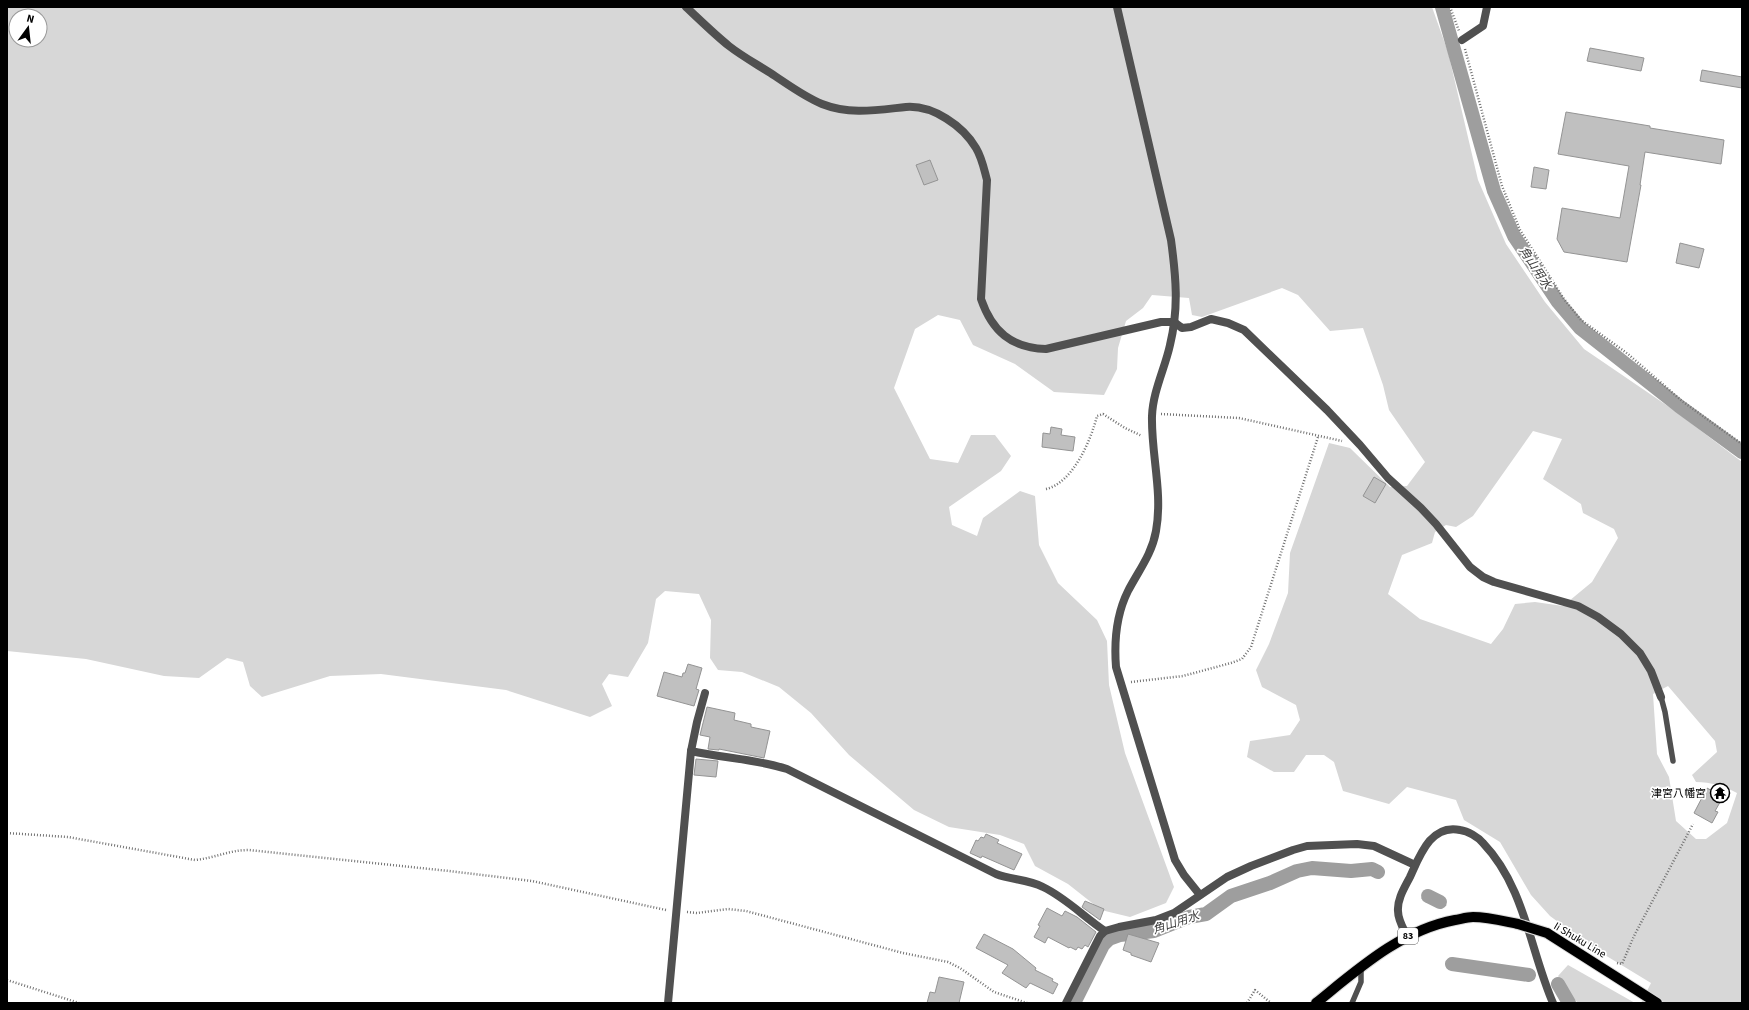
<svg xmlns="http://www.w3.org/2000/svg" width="1749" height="1010" font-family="'Source Sans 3','Noto Sans JP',sans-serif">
<rect width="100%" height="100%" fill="#fff"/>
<!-- green -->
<g fill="#d7d7d7" fill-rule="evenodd">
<path d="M7,7h1425l16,45 30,128 28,64 39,58 39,47 91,62 67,51v541h-101l10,-20 -56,-34 -45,-33 -19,-21 -31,-53 -36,-22 -8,-20 -49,-13 -18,17 -46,-13 -9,-29 -10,-7h-18l-12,17h-20l-27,-15 3,-16 40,-6 10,-15 -4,-15 -34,-18 -6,-17 13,-26 19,-51 2,-40 39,-110 21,5 40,39 17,-1 18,-24 -36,-52 -6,-25 -20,-57 -33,3 -32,-36 -16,-7 -80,29 -10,-2 -3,-17 -37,-3 -9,13 -17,13 -8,27 -1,21 -13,26 -50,-3 -39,-28 -42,-19 -13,-25 -22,-5 -23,14 -21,59 36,71 28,4 13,-28h24l16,21 -10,15 -52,36 3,18 25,11 6,-18 37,-27 15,5 4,49 19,38 39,37 10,21 2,44 16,68 49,134 -8,16 -36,14 -29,-7 -33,-26 -33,-18 -11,-22 -24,-9 -51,-8 -35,-17 -65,-55 -38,-42 -32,-26 -37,-15 -24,-2 -8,-12 1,-38 -12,-26 -34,-3 -9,8 -8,44 -20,34 -19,-3 -7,10 10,22 -22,11 -84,-27 -125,-16 -51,2 -68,21 -12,-11 -7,-24 -16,-4 -28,20 -35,-2 -78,-17 -79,-8zM16,16h24v24h-24zM1533,431l29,8 -19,40 38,25 2,9 31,16 4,9 -26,44 -29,24 -28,-4 -20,2 -12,25 -12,15 -71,-25 -32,-25 14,-39 30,-12 3,-11 11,-7 10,2 17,-11zM1668,686l47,55 2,11 -25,23 4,7c15,0 28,4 41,11l-10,30 -21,16h-10l-20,-18 -7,-44 -12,-23 -4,-60z"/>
<path d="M1568,965l67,38h-57l-6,-6 -14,-21z"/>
</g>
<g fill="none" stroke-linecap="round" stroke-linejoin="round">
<!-- canal -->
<g stroke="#9e9e9e" stroke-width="14">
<path d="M1442,7l52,184 20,45 44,66 22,26 99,78 63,46"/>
<path d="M1428,896l12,6"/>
<path d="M1452,964l77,11"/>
<path d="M1558,984l11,19"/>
<path d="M1074,1003l29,-58 6,-6 11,-4 34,-4 35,-14 17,-3 25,-18 39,-13 27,-12 15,-3 39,3 21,-2 6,3"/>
</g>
</g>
<!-- building -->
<g fill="#c0c0c0" stroke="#949494">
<path d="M1590,48l54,10 -3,13 -54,-10z"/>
<path d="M1702,70l40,7v11l-42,-7z"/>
<path d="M1566,112l84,14v2l74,12 -3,24 -76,-12 -5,33h1l-14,77 -63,-10 -7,-13 5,-31 58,10 9,-52 -71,-12z"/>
<path d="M930,160l8,20 -14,5 -8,-20z"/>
<path d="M1534,167l15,3 -3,19 -15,-2z"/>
<path d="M1680,243l24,6 -5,19 -23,-5z"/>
<path d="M1051,427l11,2 -1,6 14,2 -2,14 -31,-4 1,-14 7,1z"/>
<path d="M1374,477l12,7 -11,19 -12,-7z"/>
<path d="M688,664l14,4 -6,21 3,1 -5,16 -37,-10 7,-24 18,5 1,-4h2z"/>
<path d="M707,707l28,6 -1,7 17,4v3l19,4 -6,27 -45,-9v1l-11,-1 2,-12 -10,-2z"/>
<path d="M696,759l22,2 -2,16 -22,-2z"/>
<path d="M1707,788l16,9 -8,14 3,1 -6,11 -18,-10z"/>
<path d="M986,834l13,6 -2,3 25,11 -8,16 -32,-14 -1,2 -11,-5 6,-13 2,1 3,-4 3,1z"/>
<path d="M1085,901l19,8 -4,11 -18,-13z"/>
<path d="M1047,908l15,8 3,-5 12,6 19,15 -8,15 -3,-2 -3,4 -4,-2 -2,3 -6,-3 -1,1 -21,-11 -3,6 -11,-6 6,-11 -2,-1z"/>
<path d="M984,934l29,15 23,19 -1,2 18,9 -1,2 6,3 -5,10 -23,-11 -4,5 -24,-15 6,-8 -32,-17z"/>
<path d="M1128,934l31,9 -8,19 -20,-7v-2l-8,-3z"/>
<path d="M939,977l25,5 -5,21h-32l3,-11 5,1z"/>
</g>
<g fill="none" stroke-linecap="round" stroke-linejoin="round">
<!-- primary casing -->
<g stroke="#dbdbdb" stroke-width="12">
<g id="primary">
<path d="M1547,933l110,70"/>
<path d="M1316,1003c41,-33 85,-73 139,-83 6,-1 12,-3 18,-3 15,0 30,4 45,7"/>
</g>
</g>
<!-- path -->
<g stroke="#727272" stroke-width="2.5" stroke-dasharray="1 2" stroke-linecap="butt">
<path d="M1450,7l9,24"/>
<path d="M1465,49l37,137 18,44 44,69 17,21 47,34 54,47 60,43"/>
<path d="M1161,414l78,4 103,23"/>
<path d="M1046,489c27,-6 45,-49 51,-73l6,-2 22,14 17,8"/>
<path d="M1131,682l52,-6 48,-13 11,-4 9,-12 67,-210"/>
<path d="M7,833l61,4 127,23c20,-2 34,-10 54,-10l200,21 83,10 134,29"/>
<path d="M687,912l10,1 31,-4 18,2 157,42 45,9 12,6 34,24 33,11"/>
<path d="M1617,963l5,1 12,-28 59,-112"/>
<path d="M7,980l72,23"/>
<path d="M1247,1003l8,-13 16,13"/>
</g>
<!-- lane -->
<g stroke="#505050" stroke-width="5.5">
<path d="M1661,697l4,15 8,49"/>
<path d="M1352,1003l9,-21v-15"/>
</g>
<!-- street -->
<g stroke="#505050" stroke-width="8">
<path d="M686,7c14,13 28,27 43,39 14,11 31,20 46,30 15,10 30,21 47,28 28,11 55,6 84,3 27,-2 57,19 70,41 6,10 8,21 11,32l-6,119c11,32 30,49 65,50l115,-27h13l8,6 9,-1 20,-8 17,4 16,7 83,80 33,35 28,33 33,30 15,16 34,43 13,10 11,5 84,24 20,11 23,17 19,19 11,18 10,26"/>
<path d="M1117,7l54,233c5,37 8,68 -1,105 -5,23 -17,46 -18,71 -1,38 11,76 4,115 -4,23 -17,39 -28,60 -12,24 -14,50 -12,76l59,193 9,15 16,20"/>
<path d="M1462,40l21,-14 4,-19"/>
<path d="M691,751l6,-29 8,-29"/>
<path d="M1105,931l14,-4 37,-7 18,-7 53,-36 24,-11 42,-16 14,-4 50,-2 17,2 41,19"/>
<path d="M1407,936c-4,-8 -9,-16 -9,-25 -1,-12 7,-24 12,-34 10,-22 21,-53 50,-47 8,1 18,7 23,13 42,44 47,107 70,160"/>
<path d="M668,1003l23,-252c32,7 65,8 96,18l209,105c15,6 32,5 47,13 23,11 41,30 62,44l-5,5 -34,67"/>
</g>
<!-- primary -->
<use href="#primary" stroke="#000" stroke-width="10"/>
<!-- primary-bridge casing -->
<g stroke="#dbdbdb" stroke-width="12" stroke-linecap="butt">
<path id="primary-bridge" d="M1518,924l29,9"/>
</g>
<!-- primary-bridge -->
<use href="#primary-bridge" stroke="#000" stroke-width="10"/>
</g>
<!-- icons -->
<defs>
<g id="temple-ring" transform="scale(1)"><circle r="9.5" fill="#fff" stroke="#000" stroke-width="1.5"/><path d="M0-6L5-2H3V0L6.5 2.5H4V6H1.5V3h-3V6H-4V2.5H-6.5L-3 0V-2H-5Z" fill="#000"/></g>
</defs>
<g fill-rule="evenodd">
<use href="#temple-ring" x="1720" y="793"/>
</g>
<g text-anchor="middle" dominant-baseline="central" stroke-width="3.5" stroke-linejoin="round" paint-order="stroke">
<!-- shield labels -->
<rect fill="#fff" stroke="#4c4c4c" stroke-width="1" x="1398" y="928" width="20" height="16" rx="3"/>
<g font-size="10" font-weight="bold" fill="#000">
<text x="1408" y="936">83</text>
</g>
<!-- poi labels -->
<g font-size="11" fill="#000" stroke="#fff" text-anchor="end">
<text x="1706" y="793">津宮八幡宮</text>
</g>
<!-- street labels -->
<g font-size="11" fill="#000" stroke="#fff">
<text transform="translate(1580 940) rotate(31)">Ii Shuku Line</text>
</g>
<!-- water labels -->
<g font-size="12" font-style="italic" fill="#3f3f3f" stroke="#fff">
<text transform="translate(1535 268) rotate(56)">角山用水</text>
<text transform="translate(1176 923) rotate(-18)">角山用水</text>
</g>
</g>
<!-- border -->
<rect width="1749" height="1010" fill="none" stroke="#000000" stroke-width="16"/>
<!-- north arrow -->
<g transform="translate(28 28) rotate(15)"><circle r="19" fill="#ffffff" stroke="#999999"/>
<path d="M0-3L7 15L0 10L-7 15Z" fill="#000000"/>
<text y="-6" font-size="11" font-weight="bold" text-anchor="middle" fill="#000000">N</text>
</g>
</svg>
